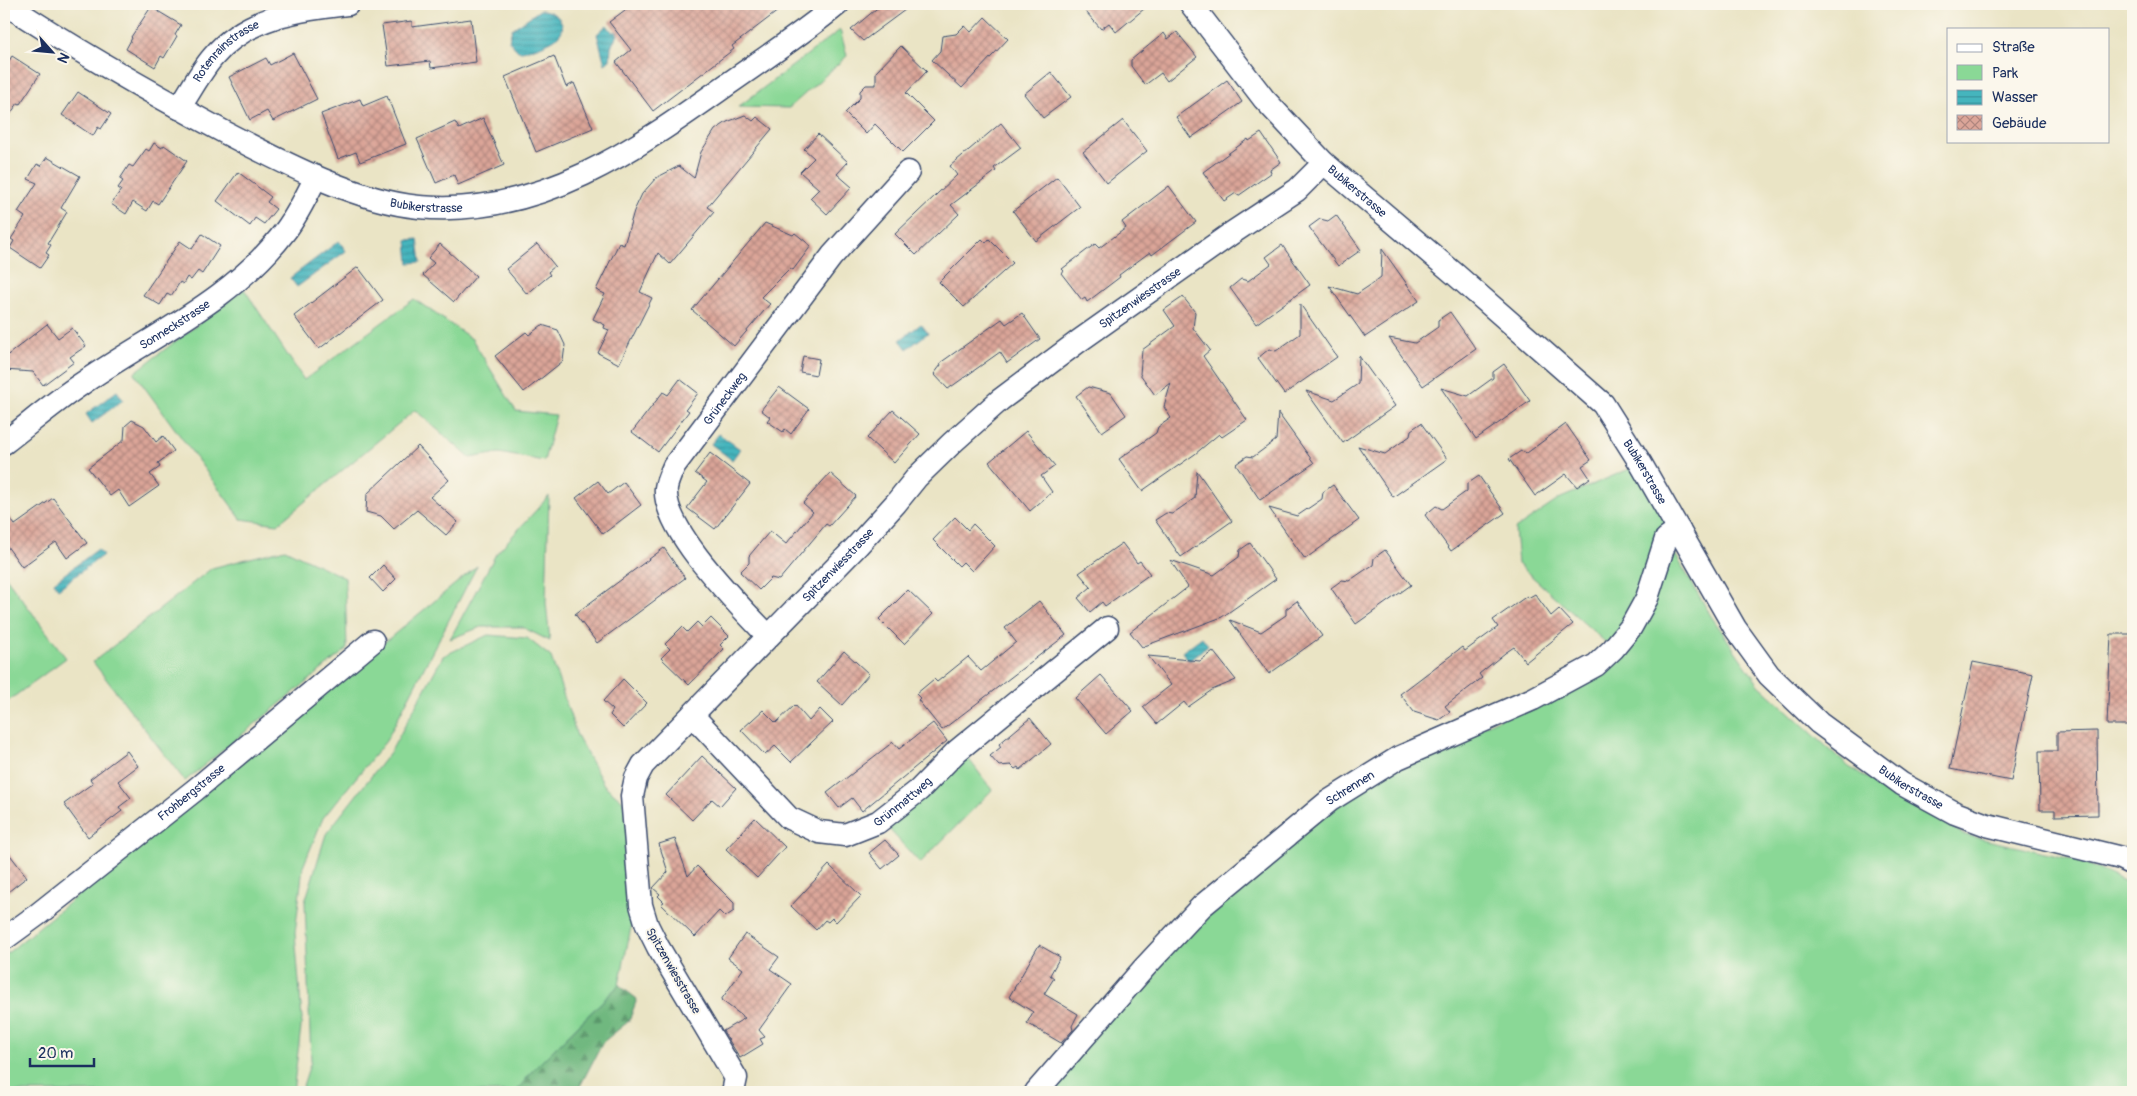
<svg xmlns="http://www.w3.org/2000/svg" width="2137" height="1096" font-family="Pangolin,sans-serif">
<defs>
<pattern id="forest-firs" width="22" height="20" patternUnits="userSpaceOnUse" patternTransform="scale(1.25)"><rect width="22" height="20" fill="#6fb87f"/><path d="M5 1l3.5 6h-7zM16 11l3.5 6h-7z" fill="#5a966b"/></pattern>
<pattern id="water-rules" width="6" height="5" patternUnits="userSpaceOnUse" patternTransform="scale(1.25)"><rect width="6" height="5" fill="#45b5bd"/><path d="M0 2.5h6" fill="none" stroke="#39949d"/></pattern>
<pattern id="building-cross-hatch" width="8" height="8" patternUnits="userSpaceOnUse" patternTransform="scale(1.25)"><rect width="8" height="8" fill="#dba598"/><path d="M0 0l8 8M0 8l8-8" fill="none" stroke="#b1877f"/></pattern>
</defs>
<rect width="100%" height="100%" fill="#fbf7ec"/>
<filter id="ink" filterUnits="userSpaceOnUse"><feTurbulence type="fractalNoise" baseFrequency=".02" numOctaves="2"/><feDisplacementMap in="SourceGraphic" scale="10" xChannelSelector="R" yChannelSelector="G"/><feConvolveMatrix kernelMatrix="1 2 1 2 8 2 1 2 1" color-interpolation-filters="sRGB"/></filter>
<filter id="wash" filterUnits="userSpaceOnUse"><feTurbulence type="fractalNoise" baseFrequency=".0096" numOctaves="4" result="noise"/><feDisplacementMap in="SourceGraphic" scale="20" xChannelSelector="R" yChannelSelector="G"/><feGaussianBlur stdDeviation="1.12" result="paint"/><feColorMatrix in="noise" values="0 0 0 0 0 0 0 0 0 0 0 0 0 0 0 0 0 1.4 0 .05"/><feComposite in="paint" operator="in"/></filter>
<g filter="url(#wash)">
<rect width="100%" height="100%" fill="#eae4c5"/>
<!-- green -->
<g fill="#8ad896" stroke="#52847a">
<path d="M840,30l7,26 -58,52 -51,-1z"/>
<path d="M244,289l60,91 110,-81 58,40 44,72 40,4 -12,46 -45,-8 -29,5 -55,-48 -137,114 -37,-5 -107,-146z"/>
<path d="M1641,464l38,66 -66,119 -95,-85 -3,-35 46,-31z"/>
<path d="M549,496l-3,107 4,38 -28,-14h-41l-31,12 46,-85z"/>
<path d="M285,549l60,29 2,71 -162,132 -92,-119 119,-94z"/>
<path d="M1672,549l39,67 48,69 90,82 116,68 115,26 53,24v207h-1091l162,-182 156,-125 239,-114z"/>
<path d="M477,566l-91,175 -63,77 -20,49 -8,66 7,86 -9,73h-289v-136z"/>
<path d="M4,575l62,83 -62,46z"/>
<path d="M488,635l39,3 24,19 26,79 27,49 19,16 7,40 2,82 -13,62 -86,85 -17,22h-215l10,-31 -6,-159 21,-68 65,-83 52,-95z"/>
<path d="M964,757l4,1 24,32 -72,73 -33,-36z"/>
</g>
<!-- forest -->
<path fill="url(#forest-firs)" stroke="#45746e" d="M619,985l18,14 -8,22 -26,21 -26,50h-61l17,-22z"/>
<!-- water -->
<g fill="url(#water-rules)" stroke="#30728e">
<path d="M540,10c15,0 32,15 16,28 -6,5 -30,14 -38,13l-9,-10 3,-12z"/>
<path d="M607,25l6,8 3,-2 2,4 -7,11 -1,14 -5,4 -8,-30z"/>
<path d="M418,239l3,23 -12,1 -2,-23z"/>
<path d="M339,241l7,10 -49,36 -7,-9z"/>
<path d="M921,324l7,9 -21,16 -7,-9z"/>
<path d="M117,391l6,9 -31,23 -6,-9z"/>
<path d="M719,434l21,15 -8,11 -21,-16z"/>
<path d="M98,549l5,6 -45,34 -4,-7z"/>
<path d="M1202,637l6,8 -19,16 -7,-9z"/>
</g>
<g id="blocks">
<!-- building -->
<g fill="url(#building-cross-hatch)">
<path d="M633,4h154l-55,42 2,3 -81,62 -37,-49 15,-12 -22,-28z"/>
<path d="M882,4h31l-50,37 -12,-11z"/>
<path d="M1079,4h71l-34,28 -7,-9 -8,6z"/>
<path d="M151,7l30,18 -6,10 2,1 -13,22 -3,-2 -6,11 -29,-18 6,-11 -1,-1z"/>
<path d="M985,17l23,22 -46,49 -30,-28 8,-9 2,-15 14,-2 8,-8 7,6z"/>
<path d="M471,19l5,43 -45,6 -1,-7 -42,5 -6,-41 30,-4v6z"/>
<path d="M1177,32l20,25 -30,24 -6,-8 -16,12 -14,-19v-6l33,-27 4,6z"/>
<path d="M901,46l26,25 -21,22 28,28 -31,31 -28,-28 -9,10 -21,-21 15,-15v-7l6,-6h10v-13z"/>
<path d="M293,53l24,46 -44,22 -6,-10 -17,9 -21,-43 37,-19 4,7z"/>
<path d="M12,56l28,18 -20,30 -2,-1 -14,20v-36l6,-9 -6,-5v-4z"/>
<path d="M554,56l12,31 8,-4 19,45 -57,24 -31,-75z"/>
<path d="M1051,72l20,25 -28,21 -19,-24z"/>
<path d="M1227,80l15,22 -51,36 -15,-21z"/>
<path d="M78,92l33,22 -10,15 -3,-2 -5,9 -31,-21z"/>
<path d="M387,96l19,48 -46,18 -4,-10 -18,7 -17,-45 39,-15 3,7z"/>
<path d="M745,115l8,6 4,-4 15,12 -65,78 7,5 -44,52 -12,-11 -18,39 12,6 -33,66 -21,-11 11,-23 -5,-2 1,-3 -12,-6 12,-25 -9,-4 23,-47 5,2 10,-34 8,-17 14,-16 23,-12 15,12 7,-26 14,-22 12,-8z"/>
<path d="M483,118l21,47 -46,20 -4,-10 -18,8 -19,-44 38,-17 4,7z"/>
<path d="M1123,120l24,31 -40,32 -24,-31z"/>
<path d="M1001,123l20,25 -27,20 2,3 -45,34 8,9 -43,41 -21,-21 62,-59 -7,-9z"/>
<path d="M1261,133l20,29 -11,8 1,3 -33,23 -2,-3 -12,8 -21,-29 45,-33 1,2z"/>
<path d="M818,134l30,28 -11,12 15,13 -25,27 -17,-16 9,-9 -19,-17 14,-14 -10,-9z"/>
<path d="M154,143l8,5 2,-3 23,16 -29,43 -5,-3 -6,10 -14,-9 -7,12 -15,-10 10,-14 -3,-2 5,-7 -3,-2 9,-14 4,2 13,-18 3,2z"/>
<path d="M47,157l33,19 -19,32 6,4 -19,31 3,2 -5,8 3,2 -9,13 -30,-20 4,-7 -3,-2 14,-22 -7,-5 19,-29 -9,-4 9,-15 4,2z"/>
<path d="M238,172l33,25 -4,5 9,7 -12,15 -9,-6 -5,8 -33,-25z"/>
<path d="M1057,177l23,30 -44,34 -23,-30z"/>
<path d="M1169,186l27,36 -44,33 -2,-3 -31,23 1,2 -33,25 -2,-4 -3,2 -21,-27 3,-2 -2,-2 33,-25 4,4 27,-20 -4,-6z"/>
<path d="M1336,215l25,35 -23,16 -29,-39 11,-8 8,2z"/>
<path d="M765,223l28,12 2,-2 16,13 -18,24 -3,-2 -29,29 9,7 -36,42 -42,-36z"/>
<path d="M202,234l18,12 -18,28 -4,-3 -7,9 -4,-3 -4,7 -3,-2 -9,14 -4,-2 -7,11 -17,-10 37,-54 12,8z"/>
<path d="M982,239l4,4 3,-4 24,24 -49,44 -25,-25z"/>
<path d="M440,244l36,32 -22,26 -31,-27 11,-12 -6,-5z"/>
<path d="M537,244l18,22 -7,6 2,3 -23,19 -21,-25z"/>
<path d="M1282,245l28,40 -54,39 -26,-36 11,-9 7,2 23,-17 -5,-7z"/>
<path d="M1382,249l37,52 -54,36 -36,-51 28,8 12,-8 12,-9z"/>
<path d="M358,267l25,33 -64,49 -25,-33z"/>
<path d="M1183,297l12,15 -2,16 17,22 -7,6 44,64 -25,17 -3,-3 -24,20 -53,37 -23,-32 37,-26 2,-6 13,-9 -7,-11 7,-24 -16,12 -15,-21 2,-24 33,-24 -11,-16z"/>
<path d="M1300,304l37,53 -53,37 -26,-36 11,-9 7,2 24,-17z"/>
<path d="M1450,312l26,37 -53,37 -34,-48 26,5 23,-16v-7z"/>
<path d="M1022,313l18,26 -33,24 -7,-11 -52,37 -14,-15 7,-9 -1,-2 62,-44 4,5z"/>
<path d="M47,324l11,14 14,-10 14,18 -16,11 4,5 -31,23 -10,-13 -29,-2v-12z"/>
<path d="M542,325l16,5 7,15 -2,16 -39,31 -29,-36 31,-24 3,3z"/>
<path d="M803,356l16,3 -3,16 -16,-3z"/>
<path d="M1359,356l36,50 -52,37 -37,-52 28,9 24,-16z"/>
<path d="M1504,364l26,37 -54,38 -35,-51 27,8 25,-18v-6z"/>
<path d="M680,379l18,14 -12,16 3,2 -31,41 -26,-20 31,-40 5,3z"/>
<path d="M779,387l30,22 -18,25 -6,-5 -2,3 -16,-11 3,-4 -9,-7z"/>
<path d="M1088,387l23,6 15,22 -24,17 -26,-36z"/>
<path d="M893,410l27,24 -26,29 -27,-25z"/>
<path d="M1278,413l36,50 -54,37 -24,-36 11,-8 6,1 23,-17z"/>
<path d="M132,420l12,6 12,16 7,-6 11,15 -16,12 2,4 -10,7 9,12 -30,21 -11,-17 -8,6 -22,-28 36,-28 1,-14z"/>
<path d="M1421,423l26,36 -54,38 -35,-51 27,8 25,-18 1,-6z"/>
<path d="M1566,424l25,36 -9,6 8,12 -13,9 -11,-13 -31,22 -26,-37 12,-8 6,2z"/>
<path d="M1026,431l29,35 -14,10 11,16 -22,19 -41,-49z"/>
<path d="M418,446l31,34 -19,17 28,25 -12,13 -29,-25 -23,19 -13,-13 -15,-4 1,-18z"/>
<path d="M710,453l40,31 -35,45 -28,-21 20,-26 -12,-9z"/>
<path d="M1197,471l35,50 -51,36 -26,-37 11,-7 6,1 23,-16z"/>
<path d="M830,473l26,23 -27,30 -3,-2 -47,56 -8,-2 -12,12 -19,-18 9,-9v-7l21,-25 16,13 27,-32 -10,-9z"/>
<path d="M1479,476l26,37 -54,38 -26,-36 11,-9 6,3 25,-18v-7z"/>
<path d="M598,481l10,13 16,-12 17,23 -38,29 -27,-36z"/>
<path d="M1333,485l26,35 -54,39 -36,-51 28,8 25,-17 1,-7z"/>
<path d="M53,498l34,45 -20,15 -11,-16 -34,25 -18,-25v-32l11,15z"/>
<path d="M955,517l13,13 5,-6 22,22 -23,25 -9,-9 -4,4 -26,-26z"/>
<path d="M1122,543l15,20 3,-2 10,13 -45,32 -3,-4 -12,10 -12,-14 13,-11 -12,-14z"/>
<path d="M1250,543l26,36 -54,38 -80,30 -12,-15 58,-45 -18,-27 44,15 25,-18 1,-7z"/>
<path d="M664,548l21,30 -88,65 -22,-29z"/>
<path d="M1385,550l26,35 -55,39 -25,-36 11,-8 7,1 16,-11 8,-5 1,-7z"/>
<path d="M383,565l13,14 -13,13 -13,-14z"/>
<path d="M908,590l25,24 -29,30 -25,-25z"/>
<path d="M1535,594l16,22 8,-7 14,15 -47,38 -12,-15 -9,6 -26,21 3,4 -37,28 5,6 -11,8 -25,-8 -14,-18 62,-47 3,4 33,-24 -5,-7 34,-24 1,2z"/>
<path d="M1039,601l27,34 -124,95 -24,-30 2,-2 -4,-4 18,-15 3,3 31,-25 13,14 35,-29 -11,-14z"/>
<path d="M1297,601l25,35 -53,38 -39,-54 31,12 25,-17v-6z"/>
<path d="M711,618l18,18 -9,9 4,4 -35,36 -28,-27 9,-9 -5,-5 17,-17 5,5 10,-10 5,5z"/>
<path d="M2111,634h22v91h-26z"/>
<path d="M844,651l25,23 -27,31 -25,-23z"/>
<path d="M1213,651l23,29 -24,10 -24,17 -4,-5 -27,22 -14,-17 28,-22 -23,-29 52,5z"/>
<path d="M1973,662l60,12 -22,107 -61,-12z"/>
<path d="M1101,675l32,36 -27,23 -31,-36z"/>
<path d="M623,679l24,24 -24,25 -13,-13 3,-5 -10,-9z"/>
<path d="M795,705l14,16 11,-12 13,13 -42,40 -16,-16 -10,9 -24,-25 22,-20 13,13z"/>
<path d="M1030,718l21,26 -31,26 -2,-3 -3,2 -4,-4 -12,1 -9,-10 11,-9 -2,-3z"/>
<path d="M933,723l14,18 -85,70 -10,-13 -13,10 -12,-15 66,-51 6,7z"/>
<path d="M2097,731l1,84 -43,1v-6h-15l-1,-59h18v-19z"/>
<path d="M127,751l11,15 -20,15 13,17 -12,9 3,4 -34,26 -24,-33 29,-21 -3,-4z"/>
<path d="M702,756l34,32 -16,18 -8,-7 -20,21 -26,-25z"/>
<path d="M755,818l30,29 -28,31 -31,-29z"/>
<path d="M675,839l13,37 9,-10 37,37v8l-9,6 -6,-6 -24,26 -34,-33 3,-2 -6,-6 2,-2 -7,-6 15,-16 -9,-28z"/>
<path d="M885,840l14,15 -17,14 -13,-16z"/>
<path d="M4,847l23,30 -23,18z"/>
<path d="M829,865l32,31 -25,26 -4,-4 -4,4 -3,-2 -9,10 -25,-24z"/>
<path d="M745,934l34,23 -9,12 22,15 -33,46 6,7 -5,2 3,5 -23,14 -17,-27 22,-13 -24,-18 22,-31 -15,-11z"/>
<path d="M1039,945l21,12 -10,18 4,3 -10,16 34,20 -6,12 1,4 -12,13 -34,-20 6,-11 -24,-15z"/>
</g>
</g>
</g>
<g filter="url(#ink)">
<use href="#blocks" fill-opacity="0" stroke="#3a4a6d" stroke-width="1"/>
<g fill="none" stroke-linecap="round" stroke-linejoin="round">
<!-- minor casing -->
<g stroke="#3a4a6d" stroke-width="25">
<g id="minor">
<path id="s1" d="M6,4c71,47 145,89 220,129 56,29 130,68 193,74 120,11 216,-57 309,-123 37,-26 75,-51 110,-80"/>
<path id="s2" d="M1191,4l73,95 60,64 132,112 147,129 38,60 94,164 34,47 50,48 83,61 53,29 32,12 134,33 12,6"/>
<path id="s3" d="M179,108c11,-16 21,-36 34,-51 34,-41 86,-47 135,-53"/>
<path id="s4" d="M4,443c25,-19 49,-40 76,-58 69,-48 154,-85 206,-155 12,-16 21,-35 30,-53"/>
<path id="s5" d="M768,636c-28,-30 -106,-106 -102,-148 1,-7 5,-15 8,-22l158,-210 76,-84"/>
<path id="s6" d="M692,715l97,103 30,14 26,3 33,-13 41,-32 38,-39 150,-123"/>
<path id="s7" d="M4,939l33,-24 158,-125 178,-149"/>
<path id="s8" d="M733,1092l3,-14 -78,-131 -11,-22 -6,-20 -9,-109 4,-18 7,-13 214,-219 39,-43 21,-26 36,-35 47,-42 79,-59 153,-108 65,-43 27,-27"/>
<path id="s9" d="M1036,1092l109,-125 57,-61 127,-105 69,-43 135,-59 63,-34 17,-16 18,-22 16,-29 19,-59 13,-9"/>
</g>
</g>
<!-- minor -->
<use href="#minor" stroke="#fff" stroke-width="22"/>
</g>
</g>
<g text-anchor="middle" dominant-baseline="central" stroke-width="4" stroke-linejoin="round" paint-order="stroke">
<!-- street labels -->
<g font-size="12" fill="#1b2f5e" stroke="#fbf7ec">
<text stroke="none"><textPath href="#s3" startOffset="75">Rotenrainstrasse</textPath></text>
<text stroke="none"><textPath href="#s2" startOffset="251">Bubikerstrasse</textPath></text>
<text stroke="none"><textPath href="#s1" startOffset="470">Bubikerstrasse</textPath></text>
<text stroke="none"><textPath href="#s8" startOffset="1039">Spitzenwiesstrasse</textPath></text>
<text stroke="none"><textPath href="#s4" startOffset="208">Sonneckstrasse</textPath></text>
<text stroke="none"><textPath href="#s5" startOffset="291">Grüneckweg</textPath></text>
<text stroke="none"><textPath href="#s2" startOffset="656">Bubikerstrasse</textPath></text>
<text stroke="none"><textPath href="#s8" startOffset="634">Spitzenwiesstrasse</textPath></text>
<text stroke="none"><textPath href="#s2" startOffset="1076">Bubikerstrasse</textPath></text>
<text stroke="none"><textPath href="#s9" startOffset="439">Schrennen</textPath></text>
<text stroke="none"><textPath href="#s7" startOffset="238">Frohbergstrasse</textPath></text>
<text stroke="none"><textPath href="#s6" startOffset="268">Grünmattweg</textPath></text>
<text transform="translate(673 971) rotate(60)">Spitzenwiesstrasse</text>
</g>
</g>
<!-- margin -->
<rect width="2137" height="1096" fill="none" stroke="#fbf7ec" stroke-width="20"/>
<!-- legend -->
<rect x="1947" y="28" width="162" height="115" fill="#fbf7ec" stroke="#a1a7b3"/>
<rect x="1957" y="44" width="25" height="8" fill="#ffffff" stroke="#a1a7b3"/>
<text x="1992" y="52" font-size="15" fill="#1b2f5e">Straße</text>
<rect x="1957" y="65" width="25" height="15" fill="#8ad896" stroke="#a1a7b3"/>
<text x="1992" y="78" font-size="15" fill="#1b2f5e">Park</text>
<rect x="1957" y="90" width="25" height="15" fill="url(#water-rules)" stroke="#a1a7b3"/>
<text x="1992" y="102" font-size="15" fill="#1b2f5e">Wasser</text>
<rect x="1957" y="115" width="25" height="15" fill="url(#building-cross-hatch)" stroke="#a1a7b3"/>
<text x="1992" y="128" font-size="15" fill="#1b2f5e">Gebäude</text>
<!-- north arrow -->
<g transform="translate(52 52) rotate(117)" stroke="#fbf7ec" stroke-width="4" paint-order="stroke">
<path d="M0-4L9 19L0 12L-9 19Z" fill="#1b2f5e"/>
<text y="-8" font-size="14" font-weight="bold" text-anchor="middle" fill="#1b2f5e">N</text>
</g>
<!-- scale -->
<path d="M30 1058v8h64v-8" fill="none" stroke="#1b2f5e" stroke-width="2.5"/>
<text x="38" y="1058" font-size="15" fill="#1b2f5e" stroke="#fbf7ec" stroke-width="4" paint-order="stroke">20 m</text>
</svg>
